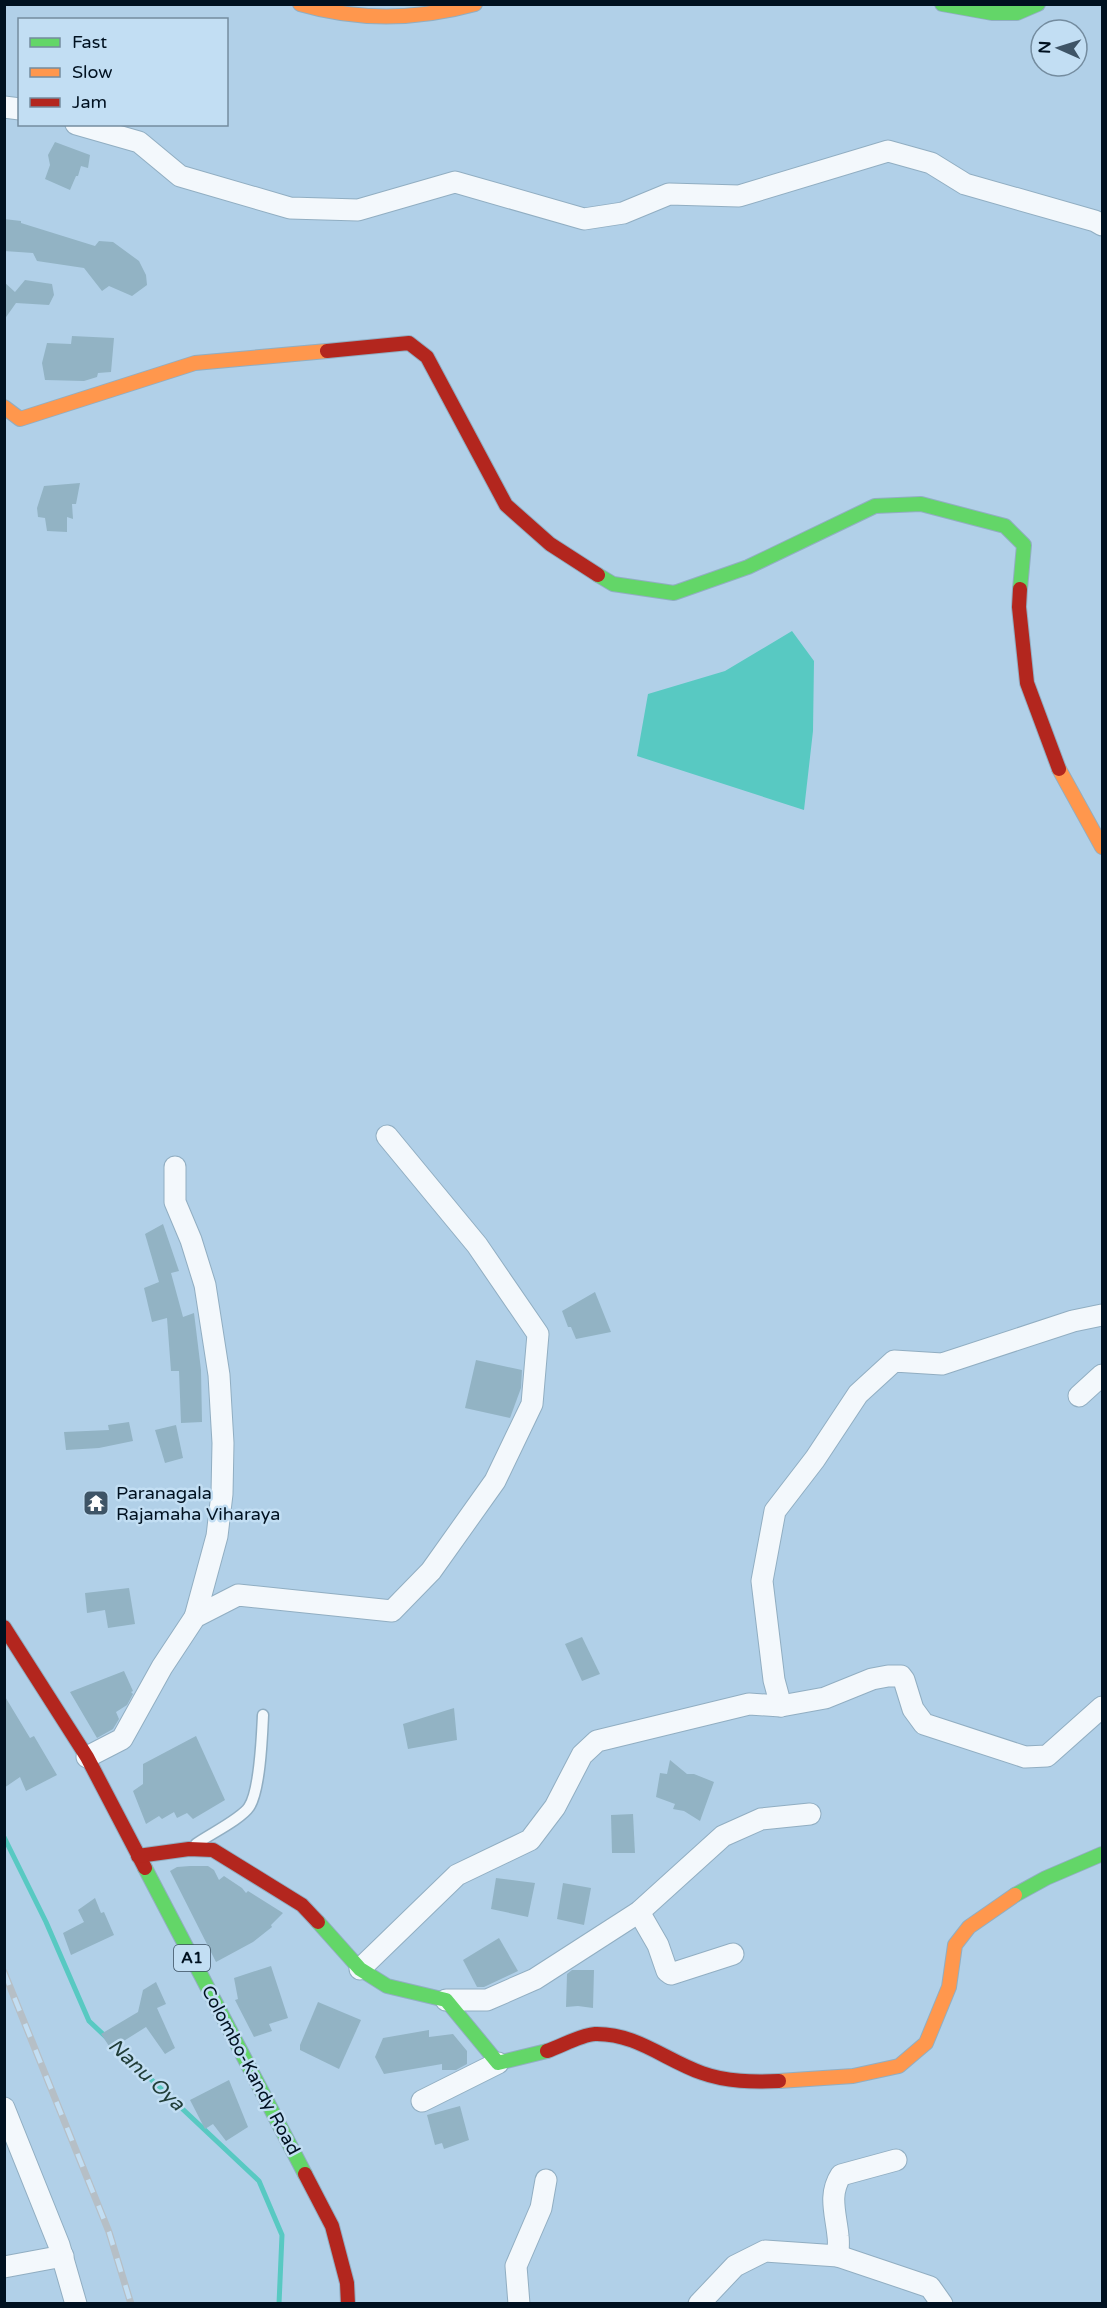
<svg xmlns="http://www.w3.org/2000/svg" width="1107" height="2308" font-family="'Varela Round',sans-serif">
<rect width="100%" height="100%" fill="#b1d0e8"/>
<!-- water -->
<path fill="#58c9c2" d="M792,631l22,30 -1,70 -9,79 -167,-54 11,-62 77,-23z"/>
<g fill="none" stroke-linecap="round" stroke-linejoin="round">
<!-- stream -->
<path stroke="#58c9c2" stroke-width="5" d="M4,1837l42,85 43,99 170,160 23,54 -3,69"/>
</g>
<!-- building -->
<g fill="#92b3c4">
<path d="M55,142l35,13 -2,13 -7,-2 -3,10h-2l-6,14 -25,-11 5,-14 -2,-10z"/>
<path d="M4,219l17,2v2l74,23 4,-5 14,1 26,19 7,14 1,10 -15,11 -23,-10 -7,5 -18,-23 -47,-7 -4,-8 -29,-2z"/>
<path d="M25,280l27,4 2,11 -5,10 -33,-2 -12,17v-38l11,10z"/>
<path d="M72,336l42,2 -3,34 -13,1 -1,4 -13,4 -39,-1 -3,-17 5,-20 24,1z"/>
<path d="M80,483l-4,21h-4l1,15 -6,-2v15l-20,-1 -2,-13 -7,-1 -1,-9 7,-22z"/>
<path d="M163,1224l16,47 -8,2 12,44 11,-4 7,57 1,52 -21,1 -2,-52h-8l-4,-53 -15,4 -8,-34 15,-6 -14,-48z"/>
<path d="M595,1292l16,40 -35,7 -5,-12h-3l-6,-16z"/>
<path d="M476,1360l46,10 -1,18 -11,30 -45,-10z"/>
<path d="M129,1422l4,19 -34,7 -33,2 -2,-18 45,-2 -1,-5z"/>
<path d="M176,1425l7,33 -18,5 -10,-33z"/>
<path d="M129,1588l6,36 -27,4 -3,-18 -18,3 -2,-20z"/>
<path d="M582,1637l18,37 -18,7 -17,-37z"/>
<path d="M124,1671l9,20 -2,1 2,2 -6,11 -11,7 3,7 -6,10 -16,9 -27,-46z"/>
<path d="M4,1695l26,43 4,-2 23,39 -31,16 -6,-14 -16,11z"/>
<path d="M454,1708l3,32 -49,9 -5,-25z"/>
<path d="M196,1736l29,64 -32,19 -6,-6 -10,5 -3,-6 -12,7 -3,-3 -13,8 -13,-33 10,-7v-20z"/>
<path d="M670,1760l17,14h7l20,8 -14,39 -16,-10 -11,-2 2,-5 -19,-7 4,-24 7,1z"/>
<path d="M633,1814l2,39h-23l-1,-38z"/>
<path d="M190,1866h18l6,4 5,10 5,-4 18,12 4,5 2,-2 35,22 -12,12 1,2 -19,15 -37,20 -46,-91 7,-4z"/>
<path d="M496,1878l39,5 -7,34 -37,-8z"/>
<path d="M563,1883l28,5 -7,37 -27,-6z"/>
<path d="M95,1898l6,15 3,-1 10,23 -43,20 -8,-22 21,-11 -6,-12z"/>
<path d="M499,1938l19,33 -34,16h-7l-14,-27z"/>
<path d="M271,1966l17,52 -19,6 3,7 -18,6 -19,-37 3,-1 -4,-21z"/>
<path d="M572,1970h22l-1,38 -15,-2 -12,1 1,-33z"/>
<path d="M156,1982l10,22 -9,4 18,40 -10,6 -19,-27 -35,22 -10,-15 37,-22 5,-22z"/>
<path d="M318,2002l43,18 -22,49 -39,-19v-5z"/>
<path d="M429,2030v7l24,-3 14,17v13l-11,6h-14v-6l-58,10 -9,-17 8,-19z"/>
<path d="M229,2080l19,47 -22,14 -13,-17 -8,5 -15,-29z"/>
<path d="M460,2106l9,34 -25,9 -2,-6 -7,2 -8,-30z"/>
</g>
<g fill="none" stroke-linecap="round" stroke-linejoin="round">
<!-- lane casing -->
<g stroke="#91aec2" stroke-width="13">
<path id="lane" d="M196,1844c14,-10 45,-25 53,-37 11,-16 13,-71 14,-92"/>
</g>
<!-- street casing -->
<g stroke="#91aec2" stroke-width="23">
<g id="street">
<path d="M4,107l16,2"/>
<path d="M76,124l63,18 41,34 110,32 68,2 97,-28 129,37 39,-6 46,-19 70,2 149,-45 43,12 34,21 130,37 7,4"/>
<path d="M175,1167v35l16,38 14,45 14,90 4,68 -1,51 -5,42 -22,81"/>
<path d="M1079,1396l23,-21"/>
<path d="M781,1706l-7,-26 -12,-99 13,-70 40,-52 43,-65 36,-33 48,3 131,-43 29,-6"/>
<path d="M87,1757l35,-18 40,-72 33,-50 43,-22 154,16 39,-40 64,-90 37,-77 6,-70 -61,-89 -90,-109"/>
<path d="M639,1912l19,33 9,26 4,3 62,-20"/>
<path d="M360,1969l97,-94 73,-35 25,-33 27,-52 15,-14 152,-37 32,2 44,-8 47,-19 16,-3h13l3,4 9,29 11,15 101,33 22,-1 55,-49"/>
<path d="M446,2000h41l48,-21 104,-67 84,-76 38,-17 49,-5"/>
<path d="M422,2101l76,-38"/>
<path d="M4,2108l55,137 17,59"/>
<path d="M838,2256l92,31 12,17"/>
<path d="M4,2267l59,-11"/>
<path d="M519,2304l-3,-38 25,-58 5,-28"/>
<path d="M699,2304l36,-38 30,-15 73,5c0,-7 1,-14 0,-20 -2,-22 -10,-41 3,-61l55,-15"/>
</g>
</g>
<!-- fast casing -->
<g stroke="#91aec2" stroke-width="16">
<g id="fast">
<path d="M942,4l50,9h25l21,-9"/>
<path d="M598,575l15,9 61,9 74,-26 127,-61 46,-2 84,22 19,19 -4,44"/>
<path d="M145,1868l160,306"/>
<path d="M1015,1895l31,-17 56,-24"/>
<path d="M318,1922l42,47 27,17 59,14 52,63 49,-12"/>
</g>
</g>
<!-- slow casing -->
<g stroke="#91aec2" stroke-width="16">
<g id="slow">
<path d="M300,4c58,17 117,16 175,0"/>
<path d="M4,407l16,12 175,-56 132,-12"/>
<path d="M1059,769l43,78"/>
<path d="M779,2081l74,-5 46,-10 27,-23 23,-56 6,-42 14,-18 46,-32"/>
</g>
</g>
<!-- jam casing -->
<g stroke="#91aec2" stroke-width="16">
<g id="jam">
<path d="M327,351l82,-8 18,14 79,148 44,39 48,31"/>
<path d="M1020,589l-1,18 8,76 32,86"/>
<path d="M4,1627l83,130 58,111"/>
<path d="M138,1856l51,-7 24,1 89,55 16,17"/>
<path d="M547,2051c15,-5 33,-16 48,-17 41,-1 70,26 107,39 25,9 51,9 77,8"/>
<path d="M305,2174l27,52 15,57 1,21"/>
</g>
</g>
<!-- lane -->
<use href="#lane" stroke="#f3f8fc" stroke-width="10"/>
<!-- street -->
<use href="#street" stroke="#f3f8fc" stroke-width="21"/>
<!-- fast -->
<use href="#fast" stroke="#63d668" stroke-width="14"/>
<!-- slow -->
<use href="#slow" stroke="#ff974d" stroke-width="14"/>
<!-- jam -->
<use href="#jam" stroke="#b3261e" stroke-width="14"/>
<!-- rail casing -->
<g stroke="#b6bfc6" stroke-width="7">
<path id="rail" d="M4,1972l105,260 22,72"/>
</g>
<!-- rail -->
<use href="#rail" stroke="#c2def3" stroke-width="4.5" stroke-dasharray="14" stroke-linecap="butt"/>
</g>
<!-- icons -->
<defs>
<g id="temple-square" transform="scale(1.35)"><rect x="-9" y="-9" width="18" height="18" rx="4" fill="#3e5466" stroke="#c2def3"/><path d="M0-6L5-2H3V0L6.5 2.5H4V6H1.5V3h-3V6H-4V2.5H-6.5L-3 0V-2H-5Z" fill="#fff"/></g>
</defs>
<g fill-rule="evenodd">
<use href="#temple-square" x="96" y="1503"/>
</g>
<g text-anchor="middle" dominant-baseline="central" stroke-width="5" stroke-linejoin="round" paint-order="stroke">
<!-- shield labels -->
<rect fill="#c2def3" stroke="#3a4e5f" stroke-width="1.5" x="174" y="1945" width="36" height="26" rx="4.5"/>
<g font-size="16" font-weight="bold" fill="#001120">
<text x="192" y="1958">A1</text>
</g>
<!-- poi labels -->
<g font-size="18" fill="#001120" stroke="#c2def3" text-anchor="start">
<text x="116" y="1493">Paranagala<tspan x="116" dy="21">Rajamaha Viharaya</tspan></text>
</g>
<!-- street labels -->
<g font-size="18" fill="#001120" stroke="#c2def3">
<text transform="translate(251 2070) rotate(62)">Colombo-Kandy Road</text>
</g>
<!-- water labels -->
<g font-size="20" font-style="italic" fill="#213e39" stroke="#c2def3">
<text transform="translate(146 2075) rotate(43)">Nanu Oya</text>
</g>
</g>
<!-- border -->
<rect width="1107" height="2308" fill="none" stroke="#001120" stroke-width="12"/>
<!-- legend -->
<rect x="18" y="18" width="210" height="108" fill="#c2def3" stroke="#748c9f" stroke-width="1.5"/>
<rect x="30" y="38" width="30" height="9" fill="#63d668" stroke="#748c9f" stroke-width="1.5"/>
<text x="72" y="48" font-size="18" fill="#001120">Fast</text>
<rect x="30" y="68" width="30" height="9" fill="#ff974d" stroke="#748c9f" stroke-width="1.5"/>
<text x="72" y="78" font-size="18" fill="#001120">Slow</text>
<rect x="30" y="98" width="30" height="9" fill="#b3261e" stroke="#748c9f" stroke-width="1.5"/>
<text x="72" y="108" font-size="18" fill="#001120">Jam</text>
<!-- north arrow -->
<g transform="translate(1059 48) rotate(273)"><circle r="28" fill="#c2def3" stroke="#748c9f" stroke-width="1.5"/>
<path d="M0-4.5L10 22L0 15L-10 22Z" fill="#3e5466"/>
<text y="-9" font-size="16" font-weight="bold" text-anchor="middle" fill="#001120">N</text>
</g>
</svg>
